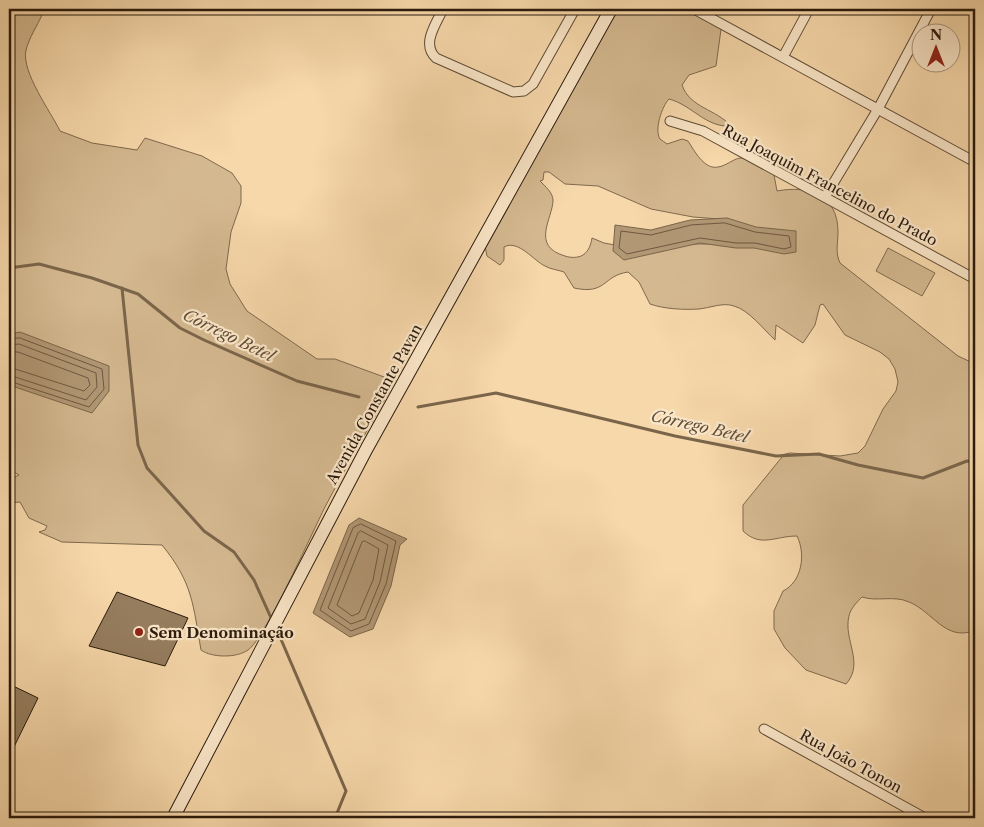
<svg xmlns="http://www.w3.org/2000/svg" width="984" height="827" font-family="'Libre Caslon Text',serif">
<rect width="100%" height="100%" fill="#f7d8aa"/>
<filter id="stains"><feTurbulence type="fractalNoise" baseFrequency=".004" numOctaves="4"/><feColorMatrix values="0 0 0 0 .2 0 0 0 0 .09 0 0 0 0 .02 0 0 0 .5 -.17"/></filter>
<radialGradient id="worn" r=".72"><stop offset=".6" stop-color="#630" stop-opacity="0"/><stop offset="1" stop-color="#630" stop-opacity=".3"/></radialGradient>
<!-- green -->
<g fill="#d4b88f" stroke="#7f694e" fill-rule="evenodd">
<path d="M9,9h33v6c-5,11 -13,23 -16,35 -5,22 25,62 34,81l32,12 45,7 8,-12 57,18 30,17 9,13v17l-10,29 -5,37 4,15 17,27 70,48h18l60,22c-23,42 -48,83 -70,126 -12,24 -61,133 -77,143 -11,8 -36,8 -47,0 -8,-45 -8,-67 -39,-105l-100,-3 -23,-10 6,-2 2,-4 -18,-8 -9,-16 -11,1v-23l10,-5 -10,-6z"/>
<path d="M617,9h70l35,13 -6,44 -27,9 -7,10c8,23 34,24 49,41 -25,2 -39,-21 -62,-27 -7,7 -15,31 -9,40 2,2 5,3 7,5l15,-5 6,2c6,9 16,29 30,26 8,-1 15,-8 22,-9 14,-1 25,10 34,17l3,16c32,-6 61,4 61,41 0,12 -3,20 2,31l118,93 17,8v264l-2,3c-28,10 -41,-20 -64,-29 -15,-7 -32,0 -47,-5 -4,4 -12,12 -13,19 -6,24 16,47 -3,68l-40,-14 -21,-22 -11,-19v-18l9,-20c19,-9 23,-37 14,-55 -22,0 -36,12 -54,-5v-26l39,-48 -1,-2 9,-2 50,3 18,-3 7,-7 18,-37 13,-18 2,-9 -3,-13 -6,-10 -9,-7 -35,-17 -22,-31 -3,1 -5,20 -12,18 -27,-18 -1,15c-11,-10 -26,-30 -41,-34 -11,-4 -24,2 -35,3 -15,1 -35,0 -49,-5l-11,-22 -11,-10c-26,4 -21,23 -54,16l-10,-16c-6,-2 -14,-3 -19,-6 -11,-5 -27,-27 -41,-19v13l-4,5 -13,-9 -2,-10zM544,172h5l16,12 33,2 53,23 42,8 39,3 38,24h-97l-25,7 -44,-8 -12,-5c-1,6 -3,13 -9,17 -5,3 -12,3 -18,1 -35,-10 -12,-38 -12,-56 0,-7 -8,-14 -13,-19l3,-1z"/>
<path d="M888,248l47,25 -13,23 -46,-25z"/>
</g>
<!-- water -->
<g fill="#b19774" stroke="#7b654a">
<path d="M727,218l29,9 40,4v21l-12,2 -30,-6h-18l-36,-5 -76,17 -11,-9 2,-26 36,5 39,-10z"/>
<path d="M20,332l89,34v25l-17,22 -83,-28v-51z"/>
<path d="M359,518l48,21 -7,6 -9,41 -18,43 -23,8 -37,-24 36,-88z"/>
</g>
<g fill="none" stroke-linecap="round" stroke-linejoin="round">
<!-- shore -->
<g stroke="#6e5840" stroke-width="1">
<path d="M725,223l30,9 34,4 2,11 -7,2 -29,-6h-19l-36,-5 -73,16 -8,-6 2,-17 30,4 40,-10z"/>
<path d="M9,338h11l82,31 2,20 -15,18 -80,-26"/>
<path d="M9,345l10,-1 77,29 1,14 -11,13 -77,-25"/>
<path d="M9,352h9l70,26 2,7 -6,6 -75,-24"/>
<path d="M361,524l35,17 -10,43 -17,40 -18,7 -31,-21 33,-82z"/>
<path d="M361,531l27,14 -8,37 -15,37 -14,5 -23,-16 30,-75z"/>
<path d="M365,541l14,8 -6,31 -14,33 -7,3 -15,-11 25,-63z"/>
</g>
<!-- stream -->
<g stroke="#7b654a" stroke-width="3">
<path d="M9,268l30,-4 53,14 46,16 42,34 24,12 93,41 62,16"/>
<path d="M122,288l16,157 9,23 21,23 36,40 30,21 20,28 18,40"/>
<path d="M418,407l78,-14 179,43 101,20 43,-2 39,11 65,13 44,-17 8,1"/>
<path d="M277,630l69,161 -11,27"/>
</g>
</g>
<!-- building -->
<g fill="#957d5e" stroke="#2a1a0c">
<path d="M117,592l71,26 -23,48 -76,-20z"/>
<path d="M9,684l29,14 -29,59z"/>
</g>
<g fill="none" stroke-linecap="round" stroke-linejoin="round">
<!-- street casing -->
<g stroke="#5d4a34" stroke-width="11">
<g id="street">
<path d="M443,9c-7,15 -22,35 -7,49l77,34 11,-1 9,-7 42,-75"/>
<path d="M694,9l281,153"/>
<path d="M783,57l26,-48"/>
<path d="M670,121l33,10 272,148"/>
<path d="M825,197l53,-88 53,-100"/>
<path d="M764,729l161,89"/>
</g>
</g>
<!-- secondary casing -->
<g stroke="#2a1a0c" stroke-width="14">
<path id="secondary" d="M173,818l194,-370 244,-439"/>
</g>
<!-- street -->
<use href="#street" stroke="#fae6c8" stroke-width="9"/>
<!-- secondary -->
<use href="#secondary" stroke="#fae6c8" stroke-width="12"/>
</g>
<!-- markers -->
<circle fill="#8f2418" stroke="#fae6c8" stroke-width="2" cx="139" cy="632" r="5"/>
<g text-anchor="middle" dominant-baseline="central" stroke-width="4.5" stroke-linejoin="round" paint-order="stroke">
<!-- street labels -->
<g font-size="15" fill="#2a1a0c" stroke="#fae6c8">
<text transform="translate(830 185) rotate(28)">Rua Joaquim Francelino do Prado</text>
<text transform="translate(374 404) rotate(-61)">Avenida Constante Pavan</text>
<text transform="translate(851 761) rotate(29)">Rua João Tonon</text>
</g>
<!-- poi labels -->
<g font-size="15" font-weight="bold" fill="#2a1a0c" stroke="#fae6c8" text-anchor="start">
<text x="149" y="632">Sem Denominação</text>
</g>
<!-- water labels -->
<g font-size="16" font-style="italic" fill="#604c36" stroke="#fae6c8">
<text transform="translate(229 335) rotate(26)">Córrego Betel</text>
<text transform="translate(700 426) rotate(13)">Córrego Betel</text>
</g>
</g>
<!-- margin -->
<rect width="984" height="827" fill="none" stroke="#f7d8aa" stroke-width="30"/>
<rect x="10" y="10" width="964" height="807" fill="none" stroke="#2a1a0c" stroke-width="2.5"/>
<rect x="15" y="15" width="954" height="797" fill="none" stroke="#2a1a0c"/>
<!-- north arrow -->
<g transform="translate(936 48)"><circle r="24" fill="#fae6c8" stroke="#a7947d"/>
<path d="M0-4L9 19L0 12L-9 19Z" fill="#8f2418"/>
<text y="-8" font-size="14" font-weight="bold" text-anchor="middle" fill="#2a1a0c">N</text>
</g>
<rect width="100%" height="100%" filter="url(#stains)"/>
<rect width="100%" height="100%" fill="url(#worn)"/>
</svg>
